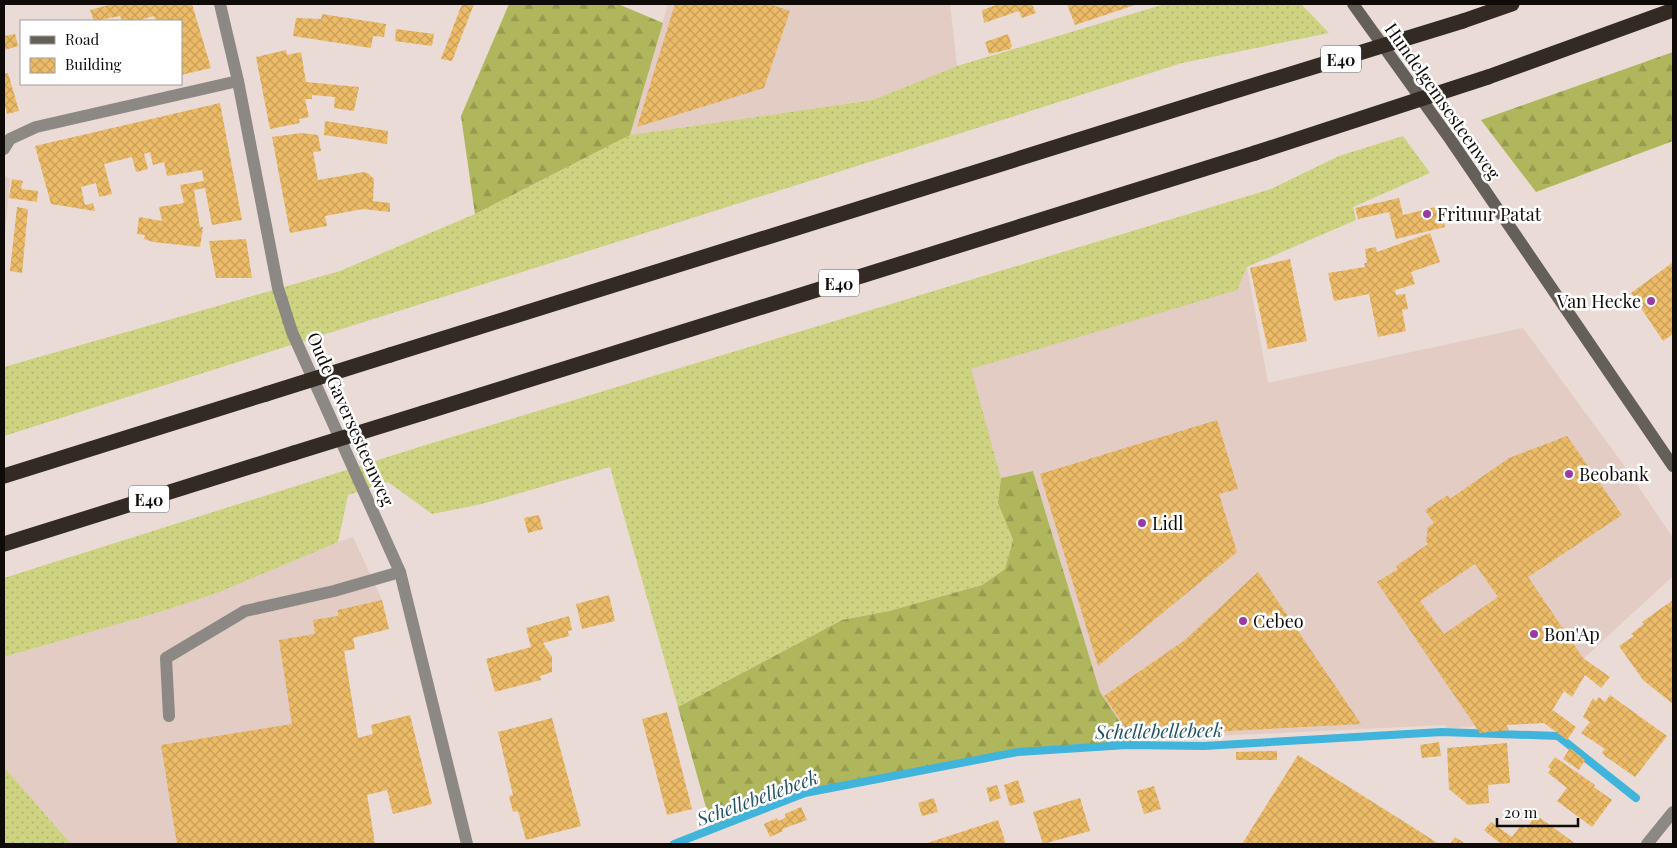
<svg xmlns="http://www.w3.org/2000/svg" width="1677" height="848" font-family="'Playfair Display',serif">
<defs>
<pattern id="grass-dots" width="8" height="8" patternUnits="userSpaceOnUse" patternTransform="scale(1.25)"><rect width="8" height="8" fill="#cdd381"/><path d="M2 2h.1M6 6h.1" fill="none" stroke="#afb46e" stroke-width="1.8" stroke-linecap="round"/></pattern>
<pattern id="forest-firs" width="22" height="20" patternUnits="userSpaceOnUse" patternTransform="scale(1.25)"><rect width="22" height="20" fill="#b0b65b"/><path d="M5 1l3.5 6h-7zM16 11l3.5 6h-7z" fill="#969b4e"/></pattern>
<pattern id="building-cross-hatch" width="8" height="8" patternUnits="userSpaceOnUse" patternTransform="scale(1.25)"><rect width="8" height="8" fill="#ecbb68"/><path d="M0 0l8 8M0 8l8-8" fill="none" stroke="#c99f59"/></pattern>
</defs>
<rect width="100%" height="100%" fill="#eadbd6"/>
<!-- built -->
<g fill="#e2ccc3">
<path d="M668,4h282l7,62 -84,34 -243,35z"/>
<path d="M4,175l6,4 -6,66z"/>
<path d="M1247,267l21,116 255,-55 100,136 50,74v38l-89,82 -40,65 -37,2 2,5 -29,3 -4,-7 -29,3 -2,-4 -313,15 -32,-48 -67,-221 -32,7 -31,-109 266,-79z"/>
<path d="M353,537l29,63 -44,11 37,233h-304l-67,-77v-110l159,-46 54,-18 110,-47z"/>
</g>
<!-- grass -->
<g fill="url(#grass-dots)">
<path d="M1165,4h136l28,29 -147,30 -1178,373v-69l336,-96 135,-57 155,-79 243,-35 84,-34z"/>
<path d="M1403,136l27,37 -77,34 3,13 -109,47 -10,23 -266,79 30,109 -3,25 15,37 -8,29 -23,16 -93,26 -47,9 -164,87 -68,-240 -128,37 -50,10 -44,-32 -40,13 -10,47 -121,51 -54,18 -159,46v-79l428,-135 839,-254 68,-33z"/>
<path d="M4,767l67,77h-67z"/>
</g>
<!-- forest -->
<g fill="url(#forest-firs)">
<path d="M509,4h109l45,19 -33,112 -155,79 -14,-98z"/>
<path d="M1673,52v89l-137,51 -55,-72z"/>
<path d="M1033,471l67,221 32,48 -5,5 -109,7 -213,41 -93,36 -34,-122 164,-87 47,-9 93,-26 23,-16 8,-29 -15,-37 3,-25z"/>
</g>
<g fill="none" stroke-linecap="round" stroke-linejoin="round">
<!-- stream -->
<path stroke="#40b4db" stroke-width="8" d="M674,844l131,-51 213,-41 109,-7 77,1 238,-14 116,4 78,62"/>
</g>
<!-- building -->
<g fill="url(#building-cross-hatch)" fill-rule="evenodd">
<path d="M112,4h80l19,64 -30,7v-54h-25l-2,-5 -18,5h-14l-2,-5 -26,5 -4,-11z"/>
<path d="M462,4h12l-22,57 -11,-2z"/>
<path d="M675,4h95l20,7 -26,77 -127,39z"/>
<path d="M999,4h33l4,9 -14,5 -3,-7 -35,12 -2,-13z"/>
<path d="M1067,4h71l-63,21z"/>
<path d="M322,14l64,10 -2,13 -11,-1 -2,12 -78,-12 3,-18 25,1z"/>
<path d="M396,29l38,5 -2,12 -37,-5z"/>
<path d="M15,34l3,12 -14,4v-14z"/>
<path d="M1008,34l4,12 -2,3 -21,5 -4,-12z"/>
<path d="M286,50l1,5 14,-3 5,30 53,5 -5,24 -20,-3 1,-11 -23,-2v4h-7l4,18 -10,2 1,4 -30,6 -14,-72z"/>
<path d="M8,73l11,38 -12,3 -3,-12v-28z"/>
<path d="M220,103l22,117 -30,5 -7,-37 -11,2 6,37h3l-3,20 -47,-5 -9,-3 1,-4 -8,-1 2,-17 23,4 -3,-14 25,-4 -4,-18 24,-4 -2,-11 -35,6 -3,-14 -11,3 -3,-13 -6,2 4,15 -12,3 -4,-15 -28,7 8,30 -13,3 -3,-14 -15,4 4,18 8,-2 2,8 -44,-7 -16,-58z"/>
<path d="M325,121l63,10 -1,13 -63,-9z"/>
<path d="M301,133l17,2 3,16 -8,1 5,28 46,-8 5,2 5,5 -1,22 17,2v9l-27,-3 -38,7 2,10 -37,7 -18,-96z"/>
<path d="M12,179l11,2 -2,8 17,2 -1,11 -28,-4z"/>
<path d="M1399,198l4,17 37,-9 5,21 -49,12 -7,-27 -31,7 -3,-11z"/>
<path d="M17,207l11,2 -6,64 -12,-2z"/>
<path d="M1430,233l10,29 -29,10 4,12 -20,6 1,5 9,-1 3,15 -6,1 4,21 -28,6 -9,-43 -35,7 -6,-28 37,-6 -1,-4h3l-2,-14 11,-2 1,5z"/>
<path d="M246,239l6,39h-36l-7,-37z"/>
<path d="M1290,259l17,82 -39,8 -18,-81z"/>
<path d="M1672,263l1,71 -10,7 -32,-48z"/>
<path d="M1217,420l21,69 -19,5 18,58 -139,114 -58,-192z"/>
<path d="M1567,436l55,79 -94,62 55,81 27,19 -9,11 -16,-13 -13,22 -8,-6 -14,23 3,-4 23,17 -9,13 -23,-17 -38,2 3,5 -29,3 -103,-151 21,-13 -2,-3 32,-22 -2,-3 2,-14 6,-4 -9,-13 23,-15 2,4 59,-41zM1475,564l23,33 -54,37 -24,-33z"/>
<path d="M539,515l4,14 -15,4 -4,-15z"/>
<path d="M1258,572l103,152 -230,12 -27,-40 81,-56z"/>
<path d="M609,595l6,26 -33,8 -6,-25z"/>
<path d="M382,600l7,29 -36,9 2,11 -11,2 14,87 15,-4 -2,-9 39,-10 22,89 -39,10 -6,-24 -20,5 8,49h-198l-16,-99 131,-21 -13,-84 36,-6 -2,-14 25,-4v-6z"/>
<path d="M1673,600v104l-30,-24 -24,-34 15,-10 -3,-2 13,-10 -2,-2z"/>
<path d="M569,616l3,14 -4,1 1,5 -26,7 9,14v15l-12,4 1,4 -46,12 -9,-33 45,-12 -5,-19z"/>
<path d="M1610,695l57,41 -32,41 -30,-21 -3,-4 3,-3 -24,-16 9,-11 -7,-5 10,-19 3,3 3,-4 6,5z"/>
<path d="M667,712l25,97 -25,6 -25,-96z"/>
<path d="M552,718l29,108 -55,14 -8,-29 -5,1 -4,-16 4,-1 -15,-63z"/>
<path d="M1439,742l2,14 -19,2 -2,-13z"/>
<path d="M1507,743l3,40 -22,2 1,18 -21,2 -19,-16 -2,-41z"/>
<path d="M1570,748l15,12 -6,10 -16,-11z"/>
<path d="M1277,751v9h-41v-8z"/>
<path d="M1298,755l105,66 36,23h-197z"/>
<path d="M1555,757l40,28 -1,2 18,13 -20,27 -35,-26 10,-13 -19,-15 3,-4 -3,-2z"/>
<path d="M1018,780l7,22 -15,4 -6,-21z"/>
<path d="M997,785l4,13 -11,4 -4,-14z"/>
<path d="M1154,786l7,23 -17,5 -7,-23z"/>
<path d="M934,798l4,14 -16,4 -4,-13z"/>
<path d="M1080,798l10,33 -47,13 -10,-32z"/>
<path d="M801,807l6,13 -25,9 1,2 -13,6 -6,-13 13,-6 2,3 7,-4 -1,-3z"/>
<path d="M1536,815l40,29h-75l-17,-14 7,-8 21,15 9,-12 5,4z"/>
<path d="M998,820l8,24h-82z"/>
<path d="M1455,837l11,7h-16z"/>
</g>
<g fill="none" stroke-linecap="round" stroke-linejoin="round">
<!-- service -->
<path stroke="#8c8884" stroke-width="12" d="M169,716l-3,-58 79,-47 89,-20 66,-19"/>
<!-- minor -->
<g stroke="#8c8884" stroke-width="12">
<path d="M220,4l18,77 40,207 14,44 108,240 67,272"/>
<path d="M4,149l6,-10 26,-12 202,-46"/>
<path d="M1647,844l26,-32"/>
</g>
<!-- secondary -->
<path stroke="#655f59" stroke-width="12" d="M1353,4l97,135 223,327"/>
<!-- motorway -->
<g stroke="#332b23" stroke-width="15">
<path d="M1463,21l49,-17"/>
<path d="M1488,77l185,-67"/>
<path d="M390,355l829,-259"/>
<path d="M423,413l832,-260"/>
<path d="M4,476l262,-82"/>
<path d="M4,544l290,-91"/>
</g>
<!-- motorway-bridge -->
<g stroke="#332b23" stroke-width="15">
<path d="M1219,96l244,-75"/>
<path d="M1255,153l233,-76"/>
<path d="M266,394l124,-39"/>
<path d="M294,453l129,-40"/>
</g>
</g>
<!-- markers -->
<g fill="#9a3ba3" stroke="#fff" stroke-width="2">
<circle cx="1427" cy="214" r="5"/>
<circle cx="1651" cy="301" r="5"/>
<circle cx="1569" cy="474" r="5"/>
<circle cx="1142" cy="523" r="5"/>
<circle cx="1243" cy="621" r="5"/>
<circle cx="1534" cy="634" r="5"/>
</g>
<g text-anchor="middle" dominant-baseline="central" stroke-width="5" stroke-linejoin="round" paint-order="stroke">
<!-- shield labels -->
<g fill="#fff" stroke="#575453" stroke-width="1">
<rect x="1321" y="45.5" width="40" height="27" rx="4"/>
<rect x="819" y="269.5" width="40" height="27" rx="4"/>
<rect x="129" y="485.5" width="40" height="27" rx="4"/>
</g>
<g font-size="16" font-weight="bold" fill="#0f0b09">
<text x="1341" y="59">E40</text>
<text x="839" y="283">E40</text>
<text x="149" y="499">E40</text>
</g>
<!-- street labels -->
<g font-size="18" fill="#0f0b09" stroke="#fff">
<text transform="translate(1443 101) rotate(55)">Hundelgemsesteenweg</text>
<text transform="translate(351 419) rotate(66)">Oude Gaversesteenweg</text>
</g>
<!-- poi labels -->
<g font-size="18" fill="#0f0b09" stroke="#fff" text-anchor="start">
<text x="1437" y="214">Frituur Patat</text>
<text x="1641" y="301" text-anchor="end">Van Hecke</text>
<text x="1579" y="474">Beobank</text>
<text x="1152" y="523">Lidl</text>
<text x="1253" y="621">Cebeo</text>
<text x="1544" y="634">Bon'Ap</text>
</g>
<!-- water labels -->
<g font-size="19" font-style="italic" fill="#245364" stroke="#fff">
<text transform="translate(1159 730) rotate(-1)">Schellebellebeek</text>
<text transform="translate(757 797) rotate(-20)">Schellebellebeek</text>
</g>
</g>
<!-- border -->
<rect width="1677" height="848" fill="none" stroke="#0f0b09" stroke-width="10"/>
<!-- legend -->
<rect x="20" y="20" width="162" height="65" fill="#ffffff" stroke="#9f9d9d"/>
<rect x="30" y="36" width="25" height="8" fill="#655f59" stroke="#9f9d9d"/>
<text x="65" y="45" font-size="15" fill="#0f0b09">Road</text>
<rect x="30" y="58" width="25" height="15" fill="url(#building-cross-hatch)" stroke="#9f9d9d"/>
<text x="65" y="70" font-size="15" fill="#0f0b09">Building</text>
<!-- scale -->
<path d="M1497 818v8h81v-8" fill="none" stroke="#0f0b09" stroke-width="2.5"/>
<text x="1504" y="818" font-size="15" fill="#0f0b09" stroke="#ffffff" stroke-width="4" paint-order="stroke">20 m</text>
</svg>
